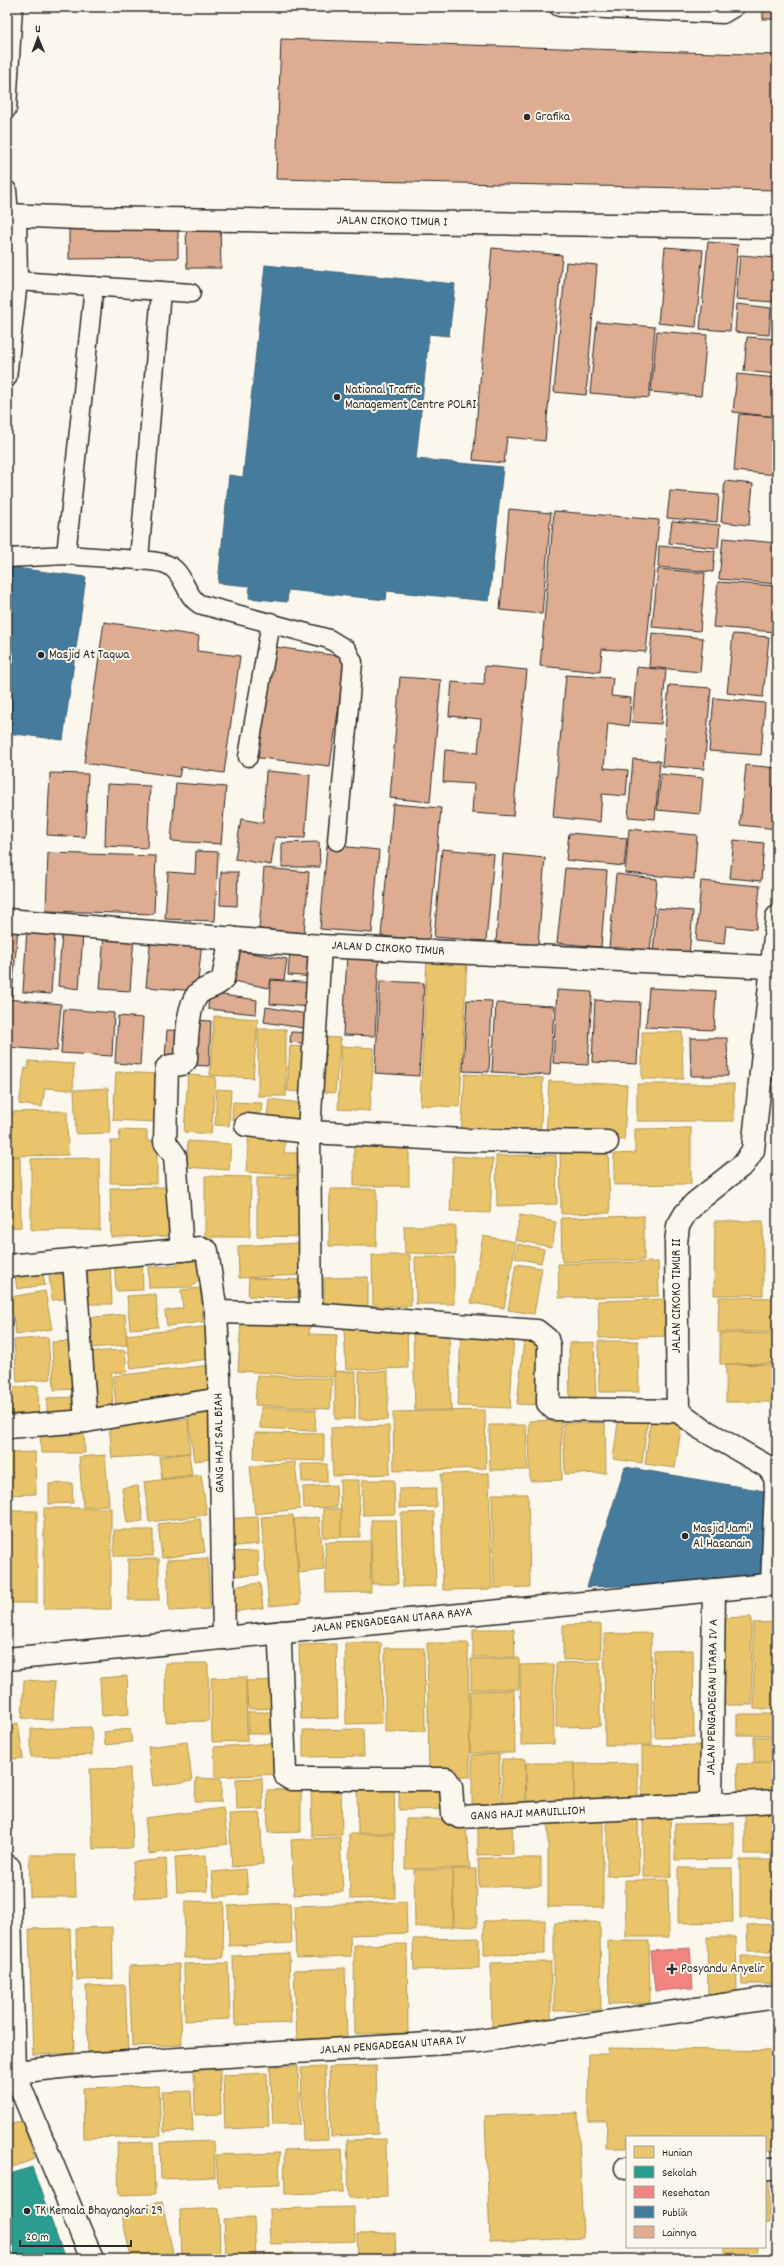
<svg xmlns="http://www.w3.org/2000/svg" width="784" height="2266" font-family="Dekko,sans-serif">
<rect width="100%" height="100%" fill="#fbf7ec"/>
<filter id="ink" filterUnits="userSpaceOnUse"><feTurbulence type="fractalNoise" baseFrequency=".025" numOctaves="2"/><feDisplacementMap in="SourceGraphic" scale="8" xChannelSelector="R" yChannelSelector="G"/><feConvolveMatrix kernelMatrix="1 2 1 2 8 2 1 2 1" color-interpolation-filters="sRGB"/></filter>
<g filter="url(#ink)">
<!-- homes -->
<g fill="#e9c46a" stroke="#b09657">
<path d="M427,956l40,2 -7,149 -40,-2z"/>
<path d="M214,1016l44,3 -5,59 -43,-3z"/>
<rect x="258" y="1029" width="28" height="67"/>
<path d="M642,1032h40l1,47h-41z"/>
<path d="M320,1037l21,1 -6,55 -21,-2z"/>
<path d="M290,1046l19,1 -3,45 -19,-1z"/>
<path d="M341,1046l33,2 -4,63 -32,-2z"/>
<path d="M29,1061l45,3 -1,26 -28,-2 -3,19 -23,-3 6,-36 3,1z"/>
<path d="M116,1072l41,2 -2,48 -42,-2z"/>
<path d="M465,1074l78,4 -3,63 -79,-4z"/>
<path d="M188,1075l28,2 -5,57 -27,-2z"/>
<path d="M549,1081l78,4 -3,55 -78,-4z"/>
<rect x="637" y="1084" width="97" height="37"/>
<path d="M108,1088l2,45 -34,1 -2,-44z"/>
<path d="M217,1089l14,1 -2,36 -14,-1z"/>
<path d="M269,1099l39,5 -2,19 -39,-5z"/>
<path d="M233,1102l29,1 -1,17 -29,-1z"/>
<path d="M67,1111l1,44 -60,1 -1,-44z"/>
<path d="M691,1128v56l-77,1v-31l21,-1v-24z"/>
<path d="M120,1130l27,1v10l10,1v42l-47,-1 1,-42h8z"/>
<path d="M249,1132l37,2 -2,19h19l-1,23 -56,-4z"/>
<path d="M188,1141l43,3 -2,26 -43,-3z"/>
<rect x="354" y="1142" width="55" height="44"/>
<path d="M608,1146l2,67 -49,1 -1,-67z"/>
<path d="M556,1155l1,49 -60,2 -1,-50z"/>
<path d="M453,1156l40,3 -3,54 -40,-2z"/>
<path d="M7,1157h13l1,70 -14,1z"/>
<path d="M99,1158l1,72h-69v-71z"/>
<path d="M205,1176l46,1 -1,60h-45z"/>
<path d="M257,1177h50v60l-50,-1z"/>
<path d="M167,1187l1,49 -57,1 -1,-49z"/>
<path d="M330,1189h47l-1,57h-47z"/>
<path d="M520,1215l36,7 -4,25 -37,-7z"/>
<path d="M644,1216v44l-82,2 -1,-44z"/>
<path d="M715,1221h48v74h-49z"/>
<path d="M404,1226h52v28l-51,-1z"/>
<path d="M483,1236l33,6 -12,66 -33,-5z"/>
<path d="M300,1243l2,32 -63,3 -1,-32z"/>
<path d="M518,1244l26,5 -3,14 -26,-5z"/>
<path d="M177,1254h24l1,23 -10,10 -43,1 -1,-21 29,-1z"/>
<path d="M372,1255h38l1,51h-38z"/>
<path d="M142,1256l1,34 -27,1 -2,-34z"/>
<path d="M415,1257h39v47h-38z"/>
<path d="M658,1262l1,34 -100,2 -1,-34z"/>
<path d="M82,1263h28l2,41h-28z"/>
<path d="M516,1264l26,4 -8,46 -26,-4z"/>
<path d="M42,1267l3,18 -28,4 -3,-19z"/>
<path d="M73,1273l2,25 -23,2 -3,-24z"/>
<path d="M368,1277v31h-44v-30z"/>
<path d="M249,1278l50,2 -1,18 -50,-2z"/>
<path d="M200,1288l3,34 -36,4 -2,-15 18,-3 -2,-18z"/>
<path d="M45,1291l7,38 -36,6 -6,-38z"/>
<path d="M156,1294l2,33 -28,2 -3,-33z"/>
<path d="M719,1297l58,1v34h-59z"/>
<path d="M668,1299l2,37 -71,2 -1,-37z"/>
<path d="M125,1314l2,31 -38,3 -3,-30z"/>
<path d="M241,1319l69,5 -1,10 28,1 -3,42 -96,-6z"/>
<path d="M212,1326l4,32 -85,11 -5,-34z"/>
<path d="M407,1326l1,42 -62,2 -2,-43z"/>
<path d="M461,1330l53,3 -4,75 -52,-2z"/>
<path d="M449,1331l2,79h-36l-2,-78z"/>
<path d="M720,1333l57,1v29l-57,1z"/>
<path d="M48,1337l3,42 -34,3 -3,-42z"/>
<path d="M524,1340l21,1 -6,64 -22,-1z"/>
<path d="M75,1341l2,48 -23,1 -2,-48z"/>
<path d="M598,1341h40l1,51h-40z"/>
<path d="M594,1342l2,61 -26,1 -1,-61z"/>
<path d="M125,1350l2,22 -16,1 2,35 -24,1 -3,-57z"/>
<path d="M726,1364l49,1v37h-49z"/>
<path d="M211,1365l3,32 -98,11 -3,-32z"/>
<path d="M335,1371l21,1 -1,47h-20z"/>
<path d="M388,1371v49l-29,-1v-47z"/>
<path d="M257,1375l75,4 -2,30 -75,-4z"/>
<path d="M38,1386l1,37h-28l-1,-36z"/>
<path d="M79,1397v19l-32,1v-19z"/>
<path d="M261,1407l55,3 -1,21 -55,-3z"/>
<path d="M485,1410l1,58 -92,3 -1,-59z"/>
<path d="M213,1412l5,46 -24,3 -6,-46z"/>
<path d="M619,1416l29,3 -6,44 -29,-4z"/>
<path d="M651,1418l31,4 -7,46 -30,-4z"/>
<path d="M188,1419l2,34 -78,5 -3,-34z"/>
<path d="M561,1420l1,60 -32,1 -1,-60z"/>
<path d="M563,1423h42l1,50 -41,1z"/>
<path d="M489,1425h37l2,45h-38z"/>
<path d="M389,1426l1,48 -57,2 -2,-48z"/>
<path d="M84,1432l1,21h-44l-1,-20z"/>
<path d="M255,1433l69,1v27l-70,-2z"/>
<path d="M35,1452l1,42 -29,1v-42z"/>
<path d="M189,1453l3,22 -30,4 -3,-22z"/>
<path d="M105,1455l4,50 -26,2 -4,-50z"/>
<path d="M295,1462l5,47 -45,5 -5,-48z"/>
<path d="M301,1464h26v18h-25z"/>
<path d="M489,1473l3,116 -49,1 -2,-116z"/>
<path d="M201,1475l6,40 -58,7 -5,-40z"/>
<path d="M340,1480h19l1,57h-19z"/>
<path d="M362,1480h32l1,34 -32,1z"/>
<path d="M72,1483l1,20 -24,1v-20z"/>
<path d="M336,1485l1,22 -33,1 -1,-21z"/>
<path d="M138,1486l5,35 -16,2 -5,-35z"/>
<path d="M436,1488v19l-37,1v-19z"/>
<path d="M492,1494h36l2,93 -36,1z"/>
<rect x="44" y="1508" width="67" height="101"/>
<rect x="323" y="1509" width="18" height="28"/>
<rect x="7" y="1511" width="30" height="92"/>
<path d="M434,1512l2,74 -33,1 -2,-74z"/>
<path d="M293,1515l8,88 -32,3 -8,-89z"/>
<path d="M258,1517l1,27 -33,3 -2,-28z"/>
<path d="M319,1517l5,53 -25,3 -5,-54z"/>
<path d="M200,1519l5,33 -43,6 -4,-34z"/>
<path d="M371,1520h25l2,64h-26z"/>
<rect x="114" y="1530" width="39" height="26"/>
<path d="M370,1541l1,51 -45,1 -1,-51z"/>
<path d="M258,1551l1,24 -32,1 -2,-24z"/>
<path d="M208,1558l2,51 -41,2 -2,-51z"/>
<rect x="128" y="1559" width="31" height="41"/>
<path d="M260,1583l3,25 -33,4 -2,-25z"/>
<path d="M751,1617l1,88h-33l-1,-87z"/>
<path d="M777,1622v87h-23l-1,-86z"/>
<path d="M601,1624v35l-38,1v-35z"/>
<path d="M473,1629h41l1,28h-42z"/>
<path d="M651,1633l1,112h-47l-1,-111z"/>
<path d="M345,1643h36l1,80 -36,1z"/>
<path d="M427,1643h41l2,134h-41z"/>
<path d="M336,1644l2,74 -37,1 -2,-74z"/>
<path d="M385,1648h39l1,83 -40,1z"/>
<path d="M693,1650l1,87 -39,1 -1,-87z"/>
<path d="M519,1658v31h-48v-30z"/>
<path d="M600,1662v64l-44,1v-64z"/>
<path d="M165,1663h43l1,58 -43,1z"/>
<path d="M553,1664l1,80 -33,1 -1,-80z"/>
<path d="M127,1676l2,38 -27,2 -2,-38z"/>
<path d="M246,1677l1,64 -35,1 -1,-64z"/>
<path d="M24,1680l31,2 -2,38 -31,-2z"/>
<path d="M279,1680l2,28 -33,1 -2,-28z"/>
<path d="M514,1690l1,63h-45v-62z"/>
<path d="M248,1712h32l2,22h-34z"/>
<rect x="737" y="1714" width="40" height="21"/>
<path d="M18,1723l5,35 -16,2v-35z"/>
<path d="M91,1727l1,28 -61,2v-28z"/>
<path d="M130,1729l2,13 -27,3 -1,-13z"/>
<path d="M363,1729l1,27 -61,1v-27z"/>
<rect x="754" y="1737" width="23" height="25"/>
<path d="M187,1742l5,39 -39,5 -5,-39z"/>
<path d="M278,1743l2,31 -65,3 -1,-30z"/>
<path d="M705,1745v52h-63v-51z"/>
<path d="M499,1754l1,54 -28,1v-54z"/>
<path d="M502,1759h23l1,55 -24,1z"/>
<path d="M526,1763h48v42l-47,1z"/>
<path d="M638,1763v39l-64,1v-39z"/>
<path d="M777,1763v34l-39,1 -1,-34z"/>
<path d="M130,1768l3,80 -40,1 -3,-80z"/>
<path d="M196,1778l25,1v23h-26z"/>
<path d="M262,1778l1,31 -26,1 -1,-31z"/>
<path d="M399,1783l48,2 2,24 -50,1z"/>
<path d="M357,1784h37l1,49h-37z"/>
<path d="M341,1788l1,47 -30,1 -1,-47z"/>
<path d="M301,1789v43l-33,1 -1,-43z"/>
<path d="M223,1808l5,36 -79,10 -4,-36z"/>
<path d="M777,1809v45h-32v-44z"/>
<path d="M670,1810l1,67h-28v-66z"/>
<path d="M260,1813l3,51 -31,3 -3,-53z"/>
<path d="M607,1813h31l1,62 -32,1z"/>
<rect x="548" y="1817" width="55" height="90"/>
<path d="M406,1819h59l5,49 -65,1z"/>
<path d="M478,1819h34l1,35 -35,1z"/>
<path d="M734,1823v36l-59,1v-36z"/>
<path d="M349,1834h45l1,64 -45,1z"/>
<path d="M340,1837l3,55 -49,3 -3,-55z"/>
<path d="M29,1855h46l1,42h-46z"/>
<path d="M206,1855l2,36 -31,1 -2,-35z"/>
<path d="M478,1858h63v28l-62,1z"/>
<path d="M166,1859l2,37 -33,2 -2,-36z"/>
<rect x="740" y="1860" width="37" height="58"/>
<path d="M678,1868h54l1,54 -55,1z"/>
<path d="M246,1869l2,25 -34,3 -2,-25z"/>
<path d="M453,1869h23l1,58 -23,-1z"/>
<path d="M414,1870h39v57h-38z"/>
<path d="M625,1880h43l1,57h-43z"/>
<path d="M185,1901l39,1 -1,56h-39z"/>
<path d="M406,1902l1,31 -57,2 1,21 -55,2 -2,-52z"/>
<path d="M290,1903l2,40 -63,3 -1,-40z"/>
<path d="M545,1920v34l-61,1v-34z"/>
<path d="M600,1922l1,88 -47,1v-88z"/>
<path d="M777,1924v27h-29l-1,-26z"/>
<path d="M112,1927l1,52 -36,1 -1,-52z"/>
<path d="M70,1928l4,125 -41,2 -4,-126z"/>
<path d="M707,1937h29l1,57h-29z"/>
<path d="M479,1938v30l-65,2 -1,-31z"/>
<path d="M608,1941h41l1,62 -41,1z"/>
<path d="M407,1944l1,89 -53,1 -1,-89z"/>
<path d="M289,1953l2,70 -56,2 -2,-69z"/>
<path d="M741,1956h36v28h-35z"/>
<path d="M551,1962v64l-59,1 -1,-64z"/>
<path d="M228,1963l2,56 -45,2 -1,-57z"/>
<path d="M179,1964l3,81 -50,1 -3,-80z"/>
<path d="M345,1968l2,69 -50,2 -3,-69z"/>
<path d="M125,1985l3,66 -40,1 -2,-66z"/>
<path d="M608,2048l169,3v100h-12v-14h-138v11h-21l1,-27h-19l1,-67h19z"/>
<path d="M270,2066h28l2,58h-27z"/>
<path d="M376,2066l2,68 -47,2 -2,-69z"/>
<path d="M325,2067l3,73 -25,1 -2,-73z"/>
<path d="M220,2069l1,45 -26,1 -1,-45z"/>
<path d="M267,2073l2,54 -44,2 -2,-54z"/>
<path d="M159,2086l2,50 -77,2 -1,-50z"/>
<path d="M191,2091l2,40 -29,1 -2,-40z"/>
<path d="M578,2113l5,125 -93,4 -5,-126z"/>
<path d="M22,2121l13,38 -28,10v-43z"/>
<path d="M386,2139l1,58 -38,1 -2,-58z"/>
<path d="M214,2141l1,36 -54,2 -1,-36z"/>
<path d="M153,2142l2,52 -36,1 -2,-52z"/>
<path d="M342,2148l2,44 -59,2 -1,-44z"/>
<path d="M279,2153l1,32 -62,2 -2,-32z"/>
<rect x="765" y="2177" width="4" height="46"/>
<path d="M162,2202l11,51 -28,6h-14l-10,-48z"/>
<path d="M354,2207l1,34 -85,3 -1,-35z"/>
<path d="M219,2208l1,51h-38l-2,-49z"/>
<path d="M254,2218l2,41h-30l-2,-40z"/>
<path d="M395,2233l1,26h-38l-1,-25z"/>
<rect x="724" y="2247" width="33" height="12"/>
<path d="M293,2253l1,6h-34v-5z"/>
</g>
<!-- schools -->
<path fill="#2a9d8f" stroke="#2a7b71" d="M32,2167l33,92h-54l-4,-12v-72z"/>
<!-- health -->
<path fill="#f28482" stroke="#b66968" d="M690,1948l3,40 -38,3 -4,-40z"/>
<!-- public -->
<g fill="#457b9d" stroke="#3d637b">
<path d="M265,265l190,19 -6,52 -20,-2 -13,125 87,8 -14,134 -102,-10 -1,9 -98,-10 -1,12 -38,-4 1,-12 -32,-3 11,-108 14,2z"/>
<path d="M7,567l79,10 -23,163 -56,-7z"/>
<path d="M625,1467l145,25 -6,89 -177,6z"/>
</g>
<!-- building -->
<g fill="#dead91" stroke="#2b2b2b">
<rect x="763" y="7" width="14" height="12"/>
<path d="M281,39l496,16v135l-501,-11z"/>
<path d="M186,220h34l1,48h-34z"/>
<path d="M178,226v32l-109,1v-32z"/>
<path d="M708,242l30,3 -8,86 -30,-2z"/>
<path d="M665,247l38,3 -7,77 -38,-4z"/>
<path d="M492,248l70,7 -17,186 -38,-4 -3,26 -31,-3z"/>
<path d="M740,255l37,3 -4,44 -37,-3z"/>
<path d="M566,262l31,3 -11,130 -32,-3z"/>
<path d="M737,304l34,4 -2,27 -34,-3z"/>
<path d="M597,322l58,5 -6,71 -59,-5z"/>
<path d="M657,331l50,4 -6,61 -50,-4z"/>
<path d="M747,337l30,2v35l-33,-3z"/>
<path d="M737,374l40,4v39l-44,-5z"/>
<path d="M739,414l38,3v58l-43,-4z"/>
<path d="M725,481l28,3 -4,41 -28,-3z"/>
<path d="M670,491l49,4 -2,27 -50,-4z"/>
<path d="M509,509l42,4 -9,101 -42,-4z"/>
<path d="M554,511l105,9 -13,132 -44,-3 -2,23 -60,-6z"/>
<path d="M672,521l48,4 -2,23 -49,-5z"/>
<path d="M723,538l54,5v41l-58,-5z"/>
<path d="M659,546l56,5 -2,21 -55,-5z"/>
<path d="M658,569l47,4 -5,58 -48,-4z"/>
<path d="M718,582l59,4v46l-64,-5z"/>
<path d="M104,622l95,14 -2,15 43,5 -16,117 -43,-6 -2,10 -95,-14z"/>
<path d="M652,633l51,5 -3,34 -51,-5z"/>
<path d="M733,634l36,3 -6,60 -36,-4z"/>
<path d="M268,646l78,11 -16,109 -78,-9z"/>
<path d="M485,666l42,4 -14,146 -41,-3 2,-29 -31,-2 2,-32 33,3 3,-34 -32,-3 3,-34 32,3z"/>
<path d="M637,667l29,3 -5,54 -29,-2z"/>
<path d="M566,675l47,3 -2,18 20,2 -2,28 -21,-3 -4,45 24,2 -2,26 -24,-2 -2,28 -47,-5z"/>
<path d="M400,677l41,3 -11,122 -40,-4z"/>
<path d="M669,685l42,3 -7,81 -42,-3z"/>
<path d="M714,698l51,5 -4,52 -52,-4z"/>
<path d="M633,759l27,2 -5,58 -27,-2z"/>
<path d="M746,765l31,3v61l-37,-4z"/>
<path d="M266,771l44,4 -5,63 -30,-1 -4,28 -36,-6 6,-40 22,4z"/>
<path d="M50,773l38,1 -3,63 -38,-2z"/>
<path d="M661,774l42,4 -3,36 -43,-4z"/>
<path d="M176,783l50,4 -5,57 -50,-3z"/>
<path d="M107,784l43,2 -3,62 -42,-2z"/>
<path d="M393,804l48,4 -12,132 -48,-4z"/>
<path d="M629,829l68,6 -3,44 -69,-6z"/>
<path d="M569,833l58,5 -3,28 -58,-6z"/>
<path d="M734,840l30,3 -3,38 -31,-3z"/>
<path d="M319,842l1,25h-38v-24z"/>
<path d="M327,845l52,5 -7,83 -52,-4z"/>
<path d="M442,849l52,5 -8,87 -52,-4z"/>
<path d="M196,851l22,1 -3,69 -50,-2 3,-47 27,2z"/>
<path d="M48,853l108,3 -2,58 -108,-3z"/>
<path d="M503,854l42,4 -7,87 -42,-3z"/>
<path d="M264,868l45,4 -5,61 -45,-4z"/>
<path d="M565,868l42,3 -6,76 -44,-4z"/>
<path d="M221,872h17l-1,34 -17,-1z"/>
<path d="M616,874l41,5 -7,73 -41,-4z"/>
<path d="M701,881l59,5 -4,43 -30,-3 -2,18 -28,-3z"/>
<path d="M657,908l36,3 -4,44 -36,-3z"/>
<path d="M7,926l11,1 -6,69h-5z"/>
<path d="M27,929l28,2 -4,63 -28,-2z"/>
<path d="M62,933l21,2 -4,54 -21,-3z"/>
<path d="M104,934l30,2 -4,55 -30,-2z"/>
<path d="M151,935l51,6 -5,50 -51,-4z"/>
<path d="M290,949l28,1 -2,27 -28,-2z"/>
<path d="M238,951l49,8 -3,21 -13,-1 -2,9 -36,-7z"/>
<path d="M347,954l32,1 -4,81 -32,-1z"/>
<path d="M271,980l42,3 -2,24 -41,-3z"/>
<path d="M380,981l44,2 -5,93 -44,-3z"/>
<path d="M649,988l67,3 -2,39 -68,-3z"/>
<path d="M557,990l35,2 -4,73 -35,-2z"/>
<path d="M209,993l48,7 -1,14 -48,-5z"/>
<path d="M7,999l54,5 -4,47 -50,-4z"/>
<path d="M467,1000l25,1 -3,71 -26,-1z"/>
<path d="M595,1000l45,2 -3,62 -45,-2z"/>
<path d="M496,1003l58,3 -4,69 -58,-3z"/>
<path d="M266,1007l47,8 -3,14 -46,-7z"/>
<path d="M64,1009l50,4 -2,43 -51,-3z"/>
<path d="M118,1016l25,2 -3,47 -25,-2z"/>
<path d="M192,1020l19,1 -2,45 -19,-1z"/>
<path d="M167,1030l17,1 -1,28h-18z"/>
<path d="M291,1032l21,1 -1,11 -21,-2z"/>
<path d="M690,1038h37l1,38h-37z"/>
</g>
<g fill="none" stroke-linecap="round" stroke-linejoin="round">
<!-- service casing -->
<g stroke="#2b2b2b" stroke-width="21">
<g id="service">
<path d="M559,7l164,7 12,-7"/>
<path d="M7,109l6,-102"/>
<path d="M7,190l2,25"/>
<path d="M18,281l173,12"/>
<path d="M7,378l11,-97 -1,-66"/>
<path d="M66,555l28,-269"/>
<path d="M7,558l59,-3 73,5 22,-269"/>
<path d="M139,560c9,1 23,1 31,6 15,9 15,29 29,38l130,35 18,11 6,12 -16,179"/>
<path d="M248,757l23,-135"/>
</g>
</g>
<!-- minor casing -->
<g stroke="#2b2b2b" stroke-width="25">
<g id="minor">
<path d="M7,215l72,3 698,9"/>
<path d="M7,920l313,26 451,21"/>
<path d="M246,1125l63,7 155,8 143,2"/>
<path d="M182,1250l-7,-94 -10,-14 2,-74 3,-2 12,-2 4,-4c1,-17 0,-54 13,-67 7,-6 18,-6 24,-14l8,-41"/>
<path d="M74,1260l12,161"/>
<path d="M7,1266l194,-18 6,3 9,61 4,87 4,239"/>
<path d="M216,1312l95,2 226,17 10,8 2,7 -1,57 6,6 124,2"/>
<path d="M311,1314l-2,-182 11,-186"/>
<path d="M7,1427l79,-6 134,-22"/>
<path d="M772,1584l4,-95 -1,-12 -7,-10 -66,-38 -24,-18 -2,-168 2,-17 7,-12 10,-11 49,-39 9,-14 24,-233"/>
<path d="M281,1632l-1,13 5,127 1,4 5,3h155l5,7 2,28 7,3 317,-16"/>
<path d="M711,1804l3,-214"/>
<path d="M9,1867l5,205 78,187"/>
<path d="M7,2073l72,-8 400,-24 298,-44"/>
<path d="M626,2168h1"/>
<path d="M765,2169h12"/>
</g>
</g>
<!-- tertiary casing -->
<g stroke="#2b2b2b" stroke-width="25">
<path id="tertiary" d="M7,1659l770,-75"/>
</g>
<!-- service -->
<use href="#service" stroke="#fbf7ec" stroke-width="18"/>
<!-- minor -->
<use href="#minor" stroke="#fbf7ec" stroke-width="22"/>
<!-- tertiary -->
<use href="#tertiary" stroke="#fbf7ec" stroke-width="22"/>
</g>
</g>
<!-- markers -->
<g fill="#2b2b2b" stroke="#fbf7ec" stroke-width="1.5">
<circle cx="527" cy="117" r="4"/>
<circle cx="337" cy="397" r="4"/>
<circle cx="41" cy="655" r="4"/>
<circle cx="685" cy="1536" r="4"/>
<path d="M670 1963h4v4h4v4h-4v4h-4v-4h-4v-4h4z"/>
<circle cx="27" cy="2211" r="4"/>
</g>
<g text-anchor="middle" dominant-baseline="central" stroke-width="4" stroke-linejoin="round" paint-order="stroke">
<!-- poi labels -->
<g font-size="13" fill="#2b2b2b" stroke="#fbf7ec" text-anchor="start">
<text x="535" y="117">Grafika</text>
<text x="345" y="390">National Traffic<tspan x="345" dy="15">Management Centre POLRI</tspan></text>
<text x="49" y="655">Masjid At Taqwa</text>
<text x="693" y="1529">Masjid Jami'<tspan x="693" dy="15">Al Hasanain</tspan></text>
<text x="681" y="1969">Posyandu Anyelir</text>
<text x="35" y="2211">TK Kemala Bhayangkari 29</text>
</g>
<!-- street labels -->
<g font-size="13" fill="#2b2b2b" stroke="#fbf7ec">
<text transform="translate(392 222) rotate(1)">JALAN CIKOKO TIMUR I</text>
<text transform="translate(388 949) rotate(3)">JALAN D CIKOKO TIMUR</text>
<text transform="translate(677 1296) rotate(-90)">JALAN CIKOKO TIMUR II</text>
<text transform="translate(220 1443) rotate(-91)">GANG HAJI SAL BIAH</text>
<text transform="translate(392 1621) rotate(-6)">JALAN PENGADEGAN UTARA RAYA</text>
<text transform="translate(713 1697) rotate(-89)">JALAN PENGADEGAN UTARA IV A</text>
<text transform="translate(528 1814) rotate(-3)">GANG HAJI MARUILLIOH</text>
<text transform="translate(393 2046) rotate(-4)">JALAN PENGADEGAN UTARA IV</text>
</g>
</g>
<!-- margin -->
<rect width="784" height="2266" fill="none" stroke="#fbf7ec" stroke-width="24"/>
<rect x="12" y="12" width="760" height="2242" fill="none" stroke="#2b2b2b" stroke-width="1.5" filter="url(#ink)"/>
<!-- legend -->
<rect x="626" y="2136" width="140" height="112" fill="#fbf7ec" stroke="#a8a59f"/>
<rect x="634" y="2146" width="20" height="12" fill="#e9c46a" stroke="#a8a59f"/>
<text x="662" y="2156" font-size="12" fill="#2b2b2b">Hunian</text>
<rect x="634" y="2166" width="20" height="12" fill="#2a9d8f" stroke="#a8a59f"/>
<text x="662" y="2176" font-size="12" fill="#2b2b2b">Sekolah</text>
<rect x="634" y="2186" width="20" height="12" fill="#f28482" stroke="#a8a59f"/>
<text x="662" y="2196" font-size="12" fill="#2b2b2b">Kesehatan</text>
<rect x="634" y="2206" width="20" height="12" fill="#457b9d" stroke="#a8a59f"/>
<text x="662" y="2216" font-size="12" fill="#2b2b2b">Publik</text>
<rect x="634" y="2226" width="20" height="12" fill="#dead91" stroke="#a8a59f"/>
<text x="662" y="2236" font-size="12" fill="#2b2b2b">Lainnya</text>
<!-- north arrow -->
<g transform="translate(38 38) rotate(359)" stroke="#fbf7ec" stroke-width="3" paint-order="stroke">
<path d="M0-3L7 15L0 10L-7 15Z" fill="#2b2b2b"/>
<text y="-6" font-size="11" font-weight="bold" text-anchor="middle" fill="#2b2b2b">U</text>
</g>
<!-- scale -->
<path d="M20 2240v6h111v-6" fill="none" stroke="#2b2b2b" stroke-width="2"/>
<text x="26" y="2240" font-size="12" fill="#2b2b2b" stroke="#fbf7ec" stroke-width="3" paint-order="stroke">20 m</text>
</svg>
